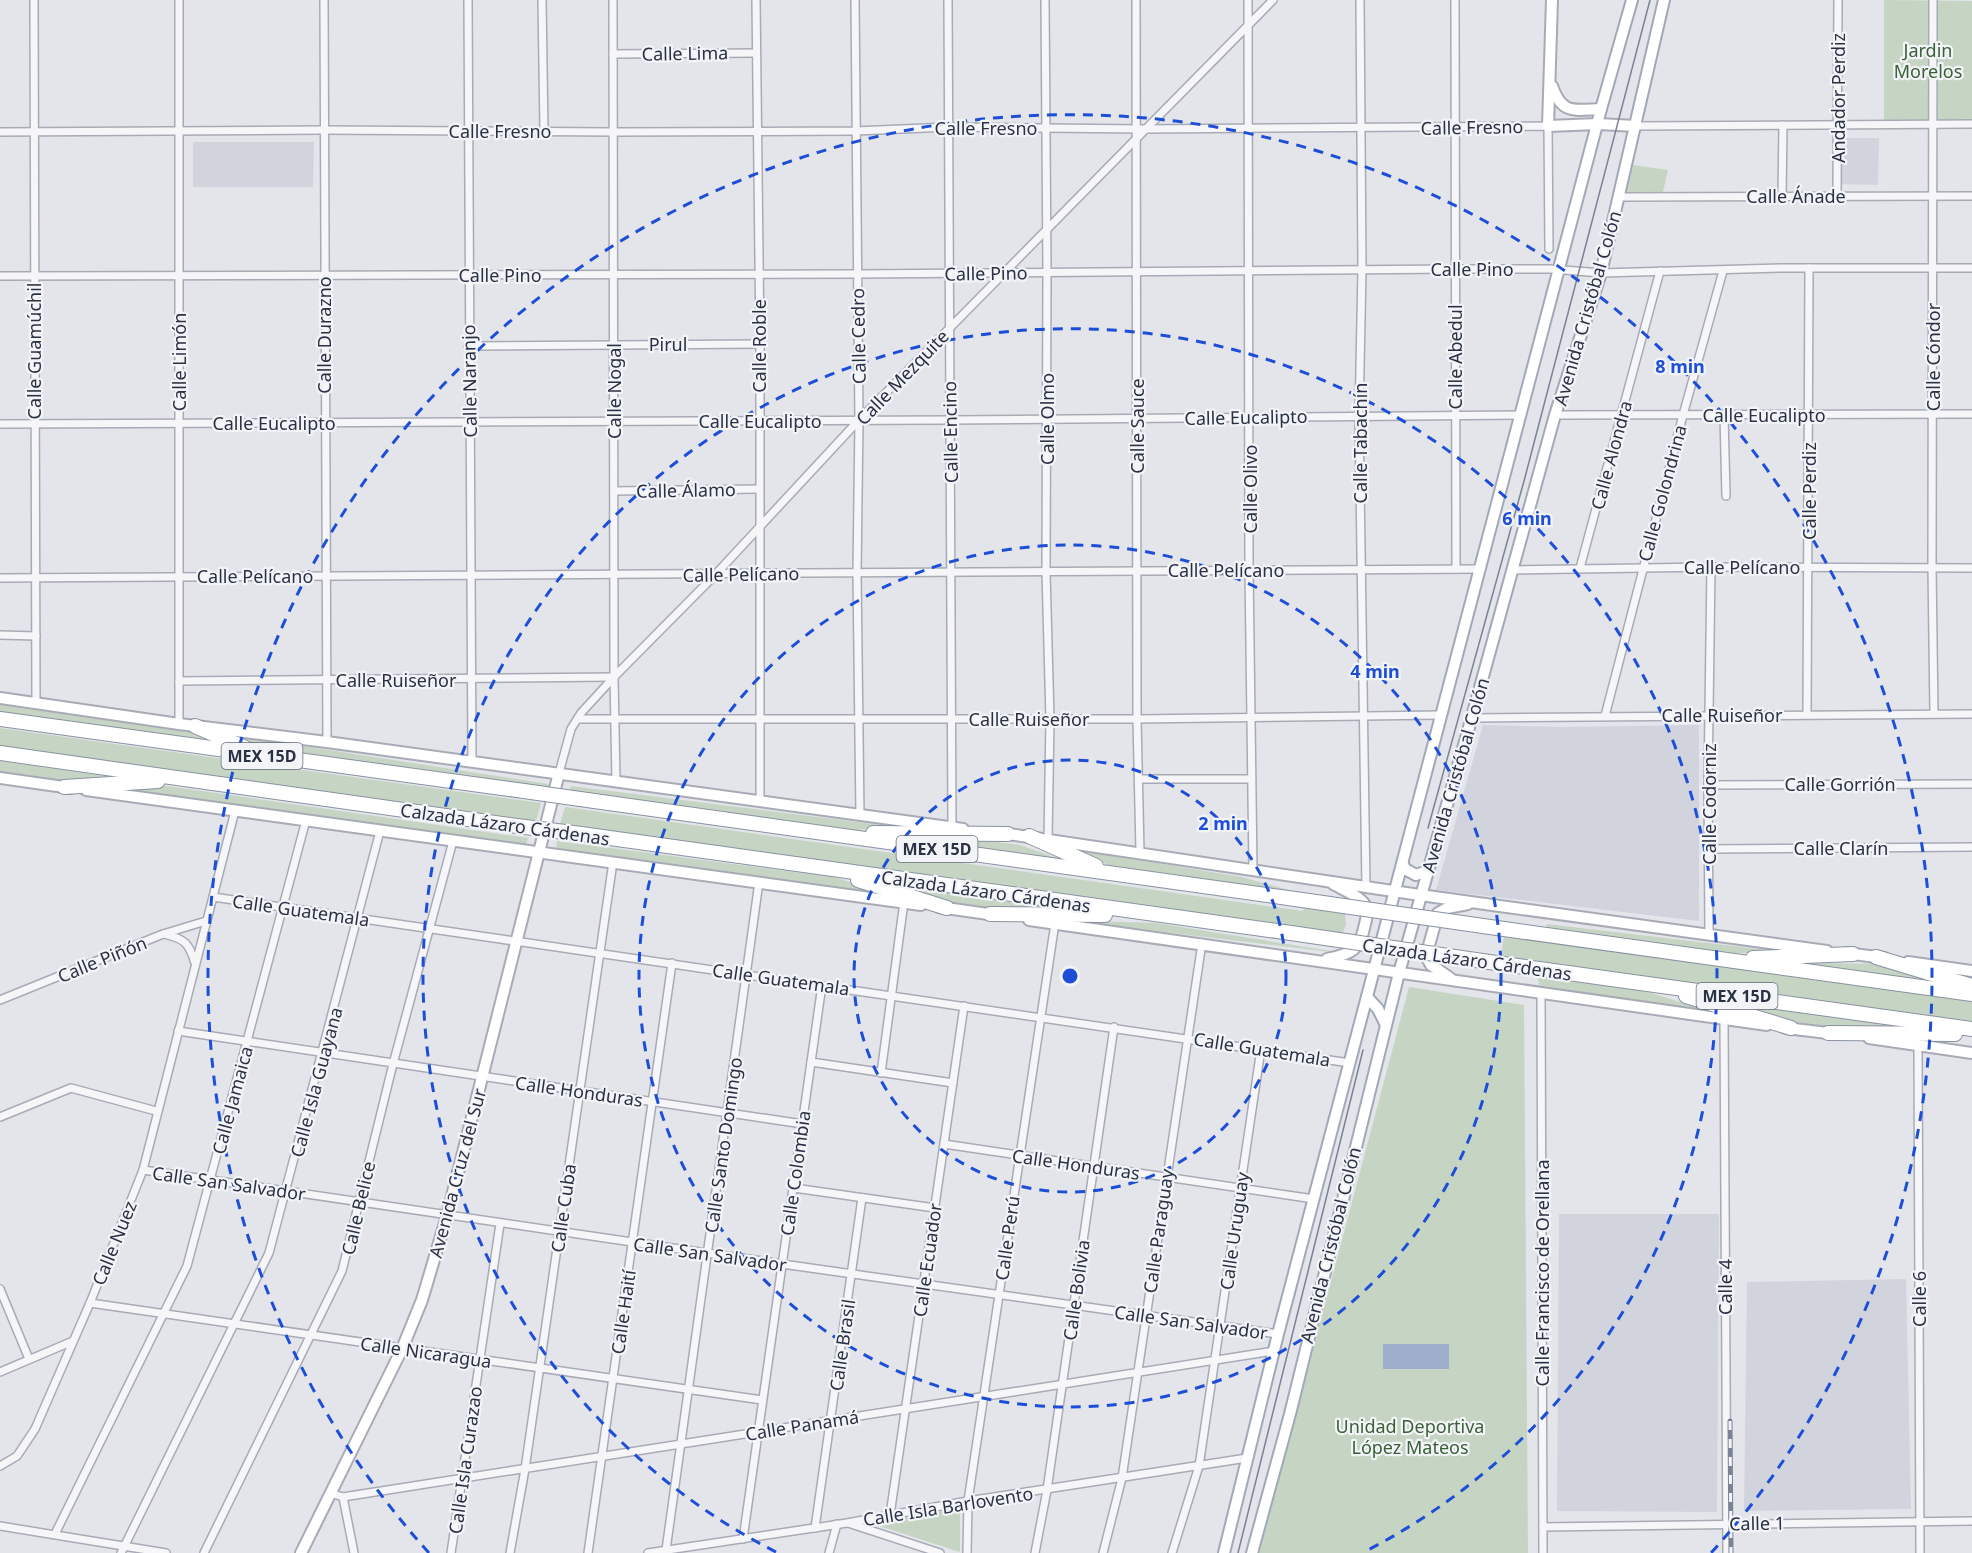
<svg xmlns="http://www.w3.org/2000/svg" width="1972" height="1553" font-family="'Noto Sans',sans-serif">
<rect width="100%" height="100%" fill="#e3e5eb"/>
<!-- built -->
<g fill="#d1d4dd">
<path d="M1839,138h40l-1,47 -39,-1z"/>
<path d="M193,142h121l-1,45h-120z"/>
<path d="M1483,725l79,2 137,-2v196l-263,-31z"/>
<path d="M1559,1214h160l-2,298 -160,-1z"/>
<path d="M1906,1279l5,230 -167,2 3,-229z"/>
</g>
<!-- green -->
<g fill="#c6d5c3">
<path d="M1884,0l88,1v120l-88,1z"/>
<path d="M1633,165l35,5 -5,22h-36z"/>
<path d="M0,704l192,26 42,20 -234,-33z"/>
<path d="M0,728l541,75 -5,19 -536,-75z"/>
<path d="M225,734l324,50 -2,6 -277,-36z"/>
<path d="M0,761l134,19 -70,3 -64,-9z"/>
<path d="M167,786l361,52 -2,8 -423,-57z"/>
<path d="M571,786l342,43 -99,1 -245,-38z"/>
<path d="M565,807l738,104 3,-14 38,5 2,23 -10,22 -37,-5 2,-15 -741,-103z"/>
<path d="M959,837l61,8 60,21 -181,-26z"/>
<path d="M557,841l277,36 69,22 -347,-49z"/>
<path d="M1077,850l165,27 68,19 -198,-29z"/>
<path d="M885,883l185,28h-84l-35,-5z"/>
<path d="M1063,920l93,3 200,32z"/>
<path d="M1547,924l237,28 -67,2 -172,-23z"/>
<path d="M1504,936l468,65v22l-471,-66z"/>
<path d="M1770,962l112,2 90,26z"/>
<path d="M1538,977l107,14 73,23 -179,-29z"/>
<path d="M1409,987l115,18 4,548h-269z"/>
<path d="M1709,997l221,34 -105,-3 -29,-3z"/>
<path d="M960,1508v44l-90,-29z"/>
</g>
<!-- water -->
<rect fill="#9dafcc" x="1383" y="1344" width="66" height="25"/>
<g fill="none" stroke-linecap="round" stroke-linejoin="round">
<!-- minor casing -->
<g stroke="#a8abb6" stroke-width="10">
<g id="minor">
<path d="M34,0l2,703"/>
<path d="M179,0v724"/>
<path d="M324,0l3,742"/>
<path d="M468,0l4,762"/>
<path d="M542,0l2,131"/>
<path d="M613,0l1,677 2,104"/>
<path d="M756,0l4,344v457"/>
<path d="M855,0l4,420 -2,153 3,243"/>
<path d="M948,0l4,827"/>
<path d="M1045,0l2,272 -1,300 4,147 -2,120"/>
<path d="M1136,0l1,719 3,133"/>
<path d="M1248,0l1,570 4,299"/>
<path d="M1360,0l2,270 -3,146 7,471"/>
<path d="M1455,0l1,569"/>
<path d="M1933,0l-1,567 2,147"/>
<path d="M613,54l143,-1"/>
<path d="M1636,126l336,-2"/>
<path d="M0,132l323,-2 290,2 243,-1 92,-4 198,2 402,-3 1,123"/>
<path d="M1782,196l1,-71"/>
<path d="M1837,196l1,-196"/>
<path d="M1620,197l352,-1"/>
<path d="M0,276l857,-2 598,-5h96l50,4 181,-5h190"/>
<path d="M468,346l292,-2"/>
<path d="M1555,415l417,-1"/>
<path d="M1724,415l2,81"/>
<path d="M0,424l951,-4 570,-5"/>
<path d="M614,491l145,-2"/>
<path d="M1580,568l80,-297"/>
<path d="M1513,570l198,-3 261,1"/>
<path d="M0,578l1481,-9"/>
<path d="M0,635l36,1"/>
<path d="M179,681l435,-4"/>
<path d="M1807,714l2,-446"/>
<path d="M1605,716l78,-301 40,-144"/>
<path d="M1472,718l500,-4"/>
<path d="M578,719h559l304,-4"/>
<path d="M559,773l12,-44 10,-16 33,-36 101,-102 144,-155 414,-420"/>
<path d="M1139,779h112"/>
<path d="M1708,785l264,-1"/>
<path d="M1709,849l263,-2"/>
<path d="M213,897l1137,166"/>
<path d="M164,934c21,5 25,9 31,29"/>
<path d="M1709,934l-1,-149 3,-218"/>
<path d="M1541,993l2,560"/>
<path d="M0,1000l163,-66 43,-13"/>
<path d="M1724,1020l3,533"/>
<path d="M178,1031l625,93"/>
<path d="M1918,1045l2,508"/>
<path d="M811,1062l142,21"/>
<path d="M881,1073l23,-171"/>
<path d="M0,1117l71,-29 85,23"/>
<path d="M944,1144l370,55"/>
<path d="M143,1170l639,94 496,70"/>
<path d="M794,1188l141,20"/>
<path d="M0,1289l29,70"/>
<path d="M90,1303l672,97"/>
<path d="M0,1372l73,-31"/>
<path d="M0,1466l17,-10 18,-27 55,-126 53,-133 92,-359"/>
<path d="M330,1493l13,4 931,-146"/>
<path d="M343,1497l11,56"/>
<path d="M890,1515l74,-509"/>
<path d="M848,1523l92,30"/>
<path d="M0,1526l166,27"/>
<path d="M1543,1527l429,-6"/>
<path d="M815,1528l47,-330"/>
<path d="M55,1534l132,-268 119,-446"/>
<path d="M743,1539l79,-554"/>
<path d="M666,1550l93,-668"/>
<path d="M121,1553l148,-300 111,-422"/>
<path d="M204,1553l138,-282 51,-207 60,-223"/>
<path d="M451,1553l49,-329"/>
<path d="M510,1553l15,-84 88,-607"/>
<path d="M588,1553l84,-590"/>
<path d="M648,1553l199,-30 121,-22 279,-43"/>
<path d="M829,1553l8,-29"/>
<path d="M967,1553l1,-52 87,-578"/>
<path d="M1035,1553l12,-63 67,-463"/>
<path d="M1103,1553l19,-75 80,-535"/>
<path d="M1172,1553l27,-87 62,-417"/>
</g>
</g>
<!-- secondary casing -->
<g stroke="#a8abb6" stroke-width="14">
<g id="secondary">
<path d="M1552,0l-4,126 50,-2 38,2"/>
<path d="M1552,86c10,29 22,24 49,23"/>
<path d="M0,698l179,26 148,18 636,87"/>
<path d="M0,778l71,10"/>
<path d="M86,790l835,115"/>
<path d="M1002,833l418,62 407,56"/>
<path d="M939,907l56,8"/>
<path d="M1029,920l738,105"/>
<path d="M1846,953l38,5"/>
<path d="M1327,959c25,-5 33,-9 38,-35 2,-7 3,-13 0,-19 -5,-9 -23,-16 -32,-21"/>
<path d="M1908,962l64,9"/>
<path d="M1450,978l-19,-13 -5,-9 12,-43 9,-5 21,-4"/>
<path d="M1786,1028l50,6"/>
<path d="M1869,1038l103,15"/>
<path d="M301,1553l101,-204 20,-49 25,-84 112,-443"/>
</g>
</g>
<!-- primary casing -->
<g stroke="#a1a8b7" stroke-width="14">
<g id="primary">
<path d="M1403,864l2,5 11,6 11,-4"/>
<path d="M1367,997l11,12 7,14"/>
<path d="M1224,1553l54,-219 323,-1225 31,-109"/>
<path d="M1252,1553l38,-139 109,-441 69,-242 87,-316 46,-142 63,-273"/>
</g>
</g>
<!-- motorway casing -->
<g stroke="#8991a2" stroke-width="16">
<g id="motorway">
<path d="M0,719l524,72"/>
<path d="M195,726l55,24"/>
<path d="M0,753l517,73"/>
<path d="M64,787l94,-6"/>
<path d="M580,799l715,100"/>
<path d="M873,833l135,1"/>
<path d="M581,834l703,98"/>
<path d="M1029,836l67,30"/>
<path d="M858,880l89,28"/>
<path d="M990,914l115,1"/>
<path d="M1511,930l461,64"/>
<path d="M1876,957l96,29"/>
<path d="M1753,958l100,-4"/>
<path d="M1503,964l469,65"/>
<path d="M1686,996l105,32"/>
<path d="M1828,1033l127,1"/>
</g>
</g>
<!-- minor -->
<use href="#minor" stroke="#f6f6f9" stroke-width="7"/>
<!-- secondary -->
<use href="#secondary" stroke="#fff" stroke-width="10"/>
<!-- primary -->
<use href="#primary" stroke="#fff" stroke-width="10"/>
<!-- motorway -->
<use href="#motorway" stroke="#fff" stroke-width="14"/>
<!-- tram -->
<g stroke="#7b8295" stroke-width="1.5">
<path d="M1428,828l96,-347 126,-481"/>
<path d="M1238,1553l125,-503"/>
</g>
<!-- rail casing -->
<g stroke="#7b8295" stroke-width="5">
<path id="rail" d="M1730,1421l1,132"/>
</g>
<!-- rail -->
<use href="#rail" stroke="#f2f4f8" stroke-width="3" stroke-dasharray="9" stroke-linecap="butt"/>
<!-- motorway-bridge casing -->
<g stroke="#8991a2" stroke-width="16" stroke-linecap="butt">
<g id="motorway-bridge">
<path d="M524,791l56,8"/>
<path d="M517,826l64,8"/>
<path d="M1295,899l216,31"/>
<path d="M1284,932l219,32"/>
</g>
</g>
<!-- motorway-bridge -->
<use href="#motorway-bridge" stroke="#fff" stroke-width="14"/>
</g>
<!-- distance rings -->
<g fill="none" stroke="#1d4ed8" stroke-width="3" stroke-dasharray="10 8">
<circle cx="1070" cy="976" r="216"/>
<circle cx="1070" cy="976" r="431"/>
<path d="M776 1552A647 647 0 1 1 1364 1552"/>
<path d="M429 1553A862 862 0 1 1 1711 1553"/>
</g>
<g text-anchor="middle" dominant-baseline="central" stroke-width="4.5" stroke-linejoin="round" paint-order="stroke">
<!-- shield labels -->
<g fill="#f2f4f8" stroke="#666c7a" stroke-width="1.5">
<rect x="221.5" y="743" width="81" height="26" rx="4.5"/>
<rect x="896.5" y="836" width="81" height="26" rx="4.5"/>
<rect x="1696.5" y="983" width="81" height="26" rx="4.5"/>
</g>
<g font-size="16" font-weight="bold" fill="#2a3144">
<text x="262" y="756">MEX 15D</text>
<text x="937" y="849">MEX 15D</text>
<text x="1737" y="996">MEX 15D</text>
</g>
<!-- park labels -->
<g font-size="18" fill="#3a6037" stroke="#f2f4f8">
<text x="1928" y="50">Jardin<tspan x="1928" dy="21">Morelos</tspan></text>
<text x="1410" y="1426">Unidad Deportiva<tspan x="1410" dy="21">López Mateos</tspan></text>
</g>
<!-- street labels -->
<g font-size="18" fill="#2a3144" stroke="#f2f4f8">
<text transform="translate(685 53) rotate(-1)">Calle Lima</text>
<text transform="translate(1838 98) rotate(-90)">Andador Perdiz</text>
<text transform="translate(1472 127) rotate(-1)">Calle Fresno</text>
<text x="986" y="128">Calle Fresno</text>
<text x="500" y="131">Calle Fresno</text>
<text x="1796" y="196">Calle Ánade</text>
<text x="1472" y="269">Calle Pino</text>
<text transform="translate(986 273) rotate(-1)">Calle Pino</text>
<text x="500" y="275">Calle Pino</text>
<text transform="translate(1587 308) rotate(-74)">Avenida Cristóbal Colón</text>
<text transform="translate(324 335) rotate(-90)">Calle Durazno</text>
<text transform="translate(858 336) rotate(-91)">Calle Cedro</text>
<text x="668" y="344">Pirul</text>
<text transform="translate(759 346) rotate(-90)">Calle Roble</text>
<text transform="translate(34 351) rotate(-90)">Calle Guamúchil</text>
<text transform="translate(1455 357) rotate(-90)">Calle Abedul</text>
<text transform="translate(1933 357) rotate(-90)">Calle Cóndor</text>
<text transform="translate(179 362) rotate(-90)">Calle Limón</text>
<text transform="translate(902 377) rotate(-46)">Calle Mezquite</text>
<text transform="translate(469 381) rotate(-91)">Calle Naranjo</text>
<text transform="translate(614 391) rotate(-90)">Calle Nogal</text>
<text x="1764" y="415">Calle Eucalipto</text>
<text transform="translate(1246 417) rotate(-1)">Calle Eucalipto</text>
<text transform="translate(1047 419) rotate(-90)">Calle Olmo</text>
<text x="760" y="421">Calle Eucalipto</text>
<text x="274" y="423">Calle Eucalipto</text>
<text transform="translate(1137 426) rotate(-90)">Calle Sauce</text>
<text transform="translate(950 432) rotate(-91)">Calle Encino</text>
<text transform="translate(1360 443) rotate(-90)">Calle Tabachín</text>
<text transform="translate(1611 455) rotate(-75)">Calle Alondra</text>
<text transform="translate(1250 489) rotate(-90)">Calle Olivo</text>
<text transform="translate(686 490) rotate(-1)">Calle Álamo</text>
<text transform="translate(1809 491) rotate(-90)">Calle Perdiz</text>
<text transform="translate(1662 493) rotate(-75)">Calle Golondrina</text>
<text x="1742" y="567">Calle Pelícano</text>
<text x="1226" y="570">Calle Pelícano</text>
<text transform="translate(741 574) rotate(-1)">Calle Pelícano</text>
<text x="255" y="576">Calle Pelícano</text>
<text x="396" y="680">Calle Ruiseñor</text>
<text x="1722" y="715">Calle Ruiseñor</text>
<text x="1029" y="719">Calle Ruiseñor</text>
<text transform="translate(1455 775) rotate(-74)">Avenida Cristóbal Colón</text>
<text x="1840" y="784">Calle Gorrión</text>
<text transform="translate(1709 804) rotate(-90)">Calle Codorniz</text>
<text transform="translate(505 824) rotate(8)">Calzada Lázaro Cárdenas</text>
<text x="1841" y="848">Calle Clarín</text>
<text transform="translate(986 891) rotate(8)">Calzada Lázaro Cárdenas</text>
<text transform="translate(301 910) rotate(8)">Calle Guatemala</text>
<text transform="translate(102 959) rotate(-22)">Calle Piñón</text>
<text transform="translate(1467 959) rotate(8)">Calzada Lázaro Cárdenas</text>
<text transform="translate(781 979) rotate(8)">Calle Guatemala</text>
<text transform="translate(1262 1049) rotate(9)">Calle Guatemala</text>
<text transform="translate(316 1082) rotate(-75)">Calle Isla Guayana</text>
<text transform="translate(579 1091) rotate(8)">Calle Honduras</text>
<text transform="translate(232 1100) rotate(-75)">Calle Jamaica</text>
<text transform="translate(723 1145) rotate(-82)">Calle Santo Domingo</text>
<text transform="translate(1076 1164) rotate(8)">Calle Honduras</text>
<text transform="translate(457 1173) rotate(-75)">Avenida Cruz del Sur</text>
<text transform="translate(795 1173) rotate(-82)">Calle Colombia</text>
<text transform="translate(229 1183) rotate(8)">Calle San Salvador</text>
<text transform="translate(358 1208) rotate(-77)">Calle Belice</text>
<text transform="translate(563 1208) rotate(-82)">Calle Cuba</text>
<text transform="translate(1158 1231) rotate(-82)">Calle Paraguay</text>
<text transform="translate(1234 1231) rotate(-82)">Calle Uruguay</text>
<text transform="translate(1007 1238) rotate(-82)">Calle Perú</text>
<text transform="translate(114 1243) rotate(-68)">Calle Nuez</text>
<text transform="translate(1330 1245) rotate(-76)">Avenida Cristóbal Colón</text>
<text transform="translate(710 1254) rotate(8)">Calle San Salvador</text>
<text transform="translate(927 1260) rotate(-82)">Calle Ecuador</text>
<text transform="translate(1542 1273) rotate(-90)">Calle Francisco de Orellana</text>
<text transform="translate(1725 1287) rotate(-90)">Calle 4</text>
<text transform="translate(1076 1290) rotate(-82)">Calle Bolivia</text>
<text transform="translate(1919 1299) rotate(-90)">Calle 6</text>
<text transform="translate(623 1312) rotate(-82)">Calle Haití</text>
<text transform="translate(1191 1322) rotate(8)">Calle San Salvador</text>
<text transform="translate(842 1345) rotate(-82)">Calle Brasil</text>
<text transform="translate(426 1352) rotate(8)">Calle Nicaragua</text>
<text transform="translate(802 1425) rotate(-9)">Calle Panamá</text>
<text transform="translate(465 1460) rotate(-82)">Calle Isla Curazao</text>
<text transform="translate(948 1506) rotate(-9)">Calle Isla Barlovento</text>
<text transform="translate(1757 1523) rotate(-1)">Calle 1</text>
</g>
</g>
<circle cx="1070" cy="976" r="9" fill="#1d4ed8" stroke="#f2f4f8" stroke-width="3"/>
<g font-size="18" text-anchor="middle" font-weight="bold" fill="#1d4ed8" stroke="#f2f4f8" stroke-width="4.5" stroke-linejoin="round" paint-order="stroke">
<text x="1680" y="373">8 min</text>
<text x="1527" y="525">6 min</text>
<text x="1375" y="678">4 min</text>
<text x="1223" y="830">2 min</text>
</g>
</svg>
